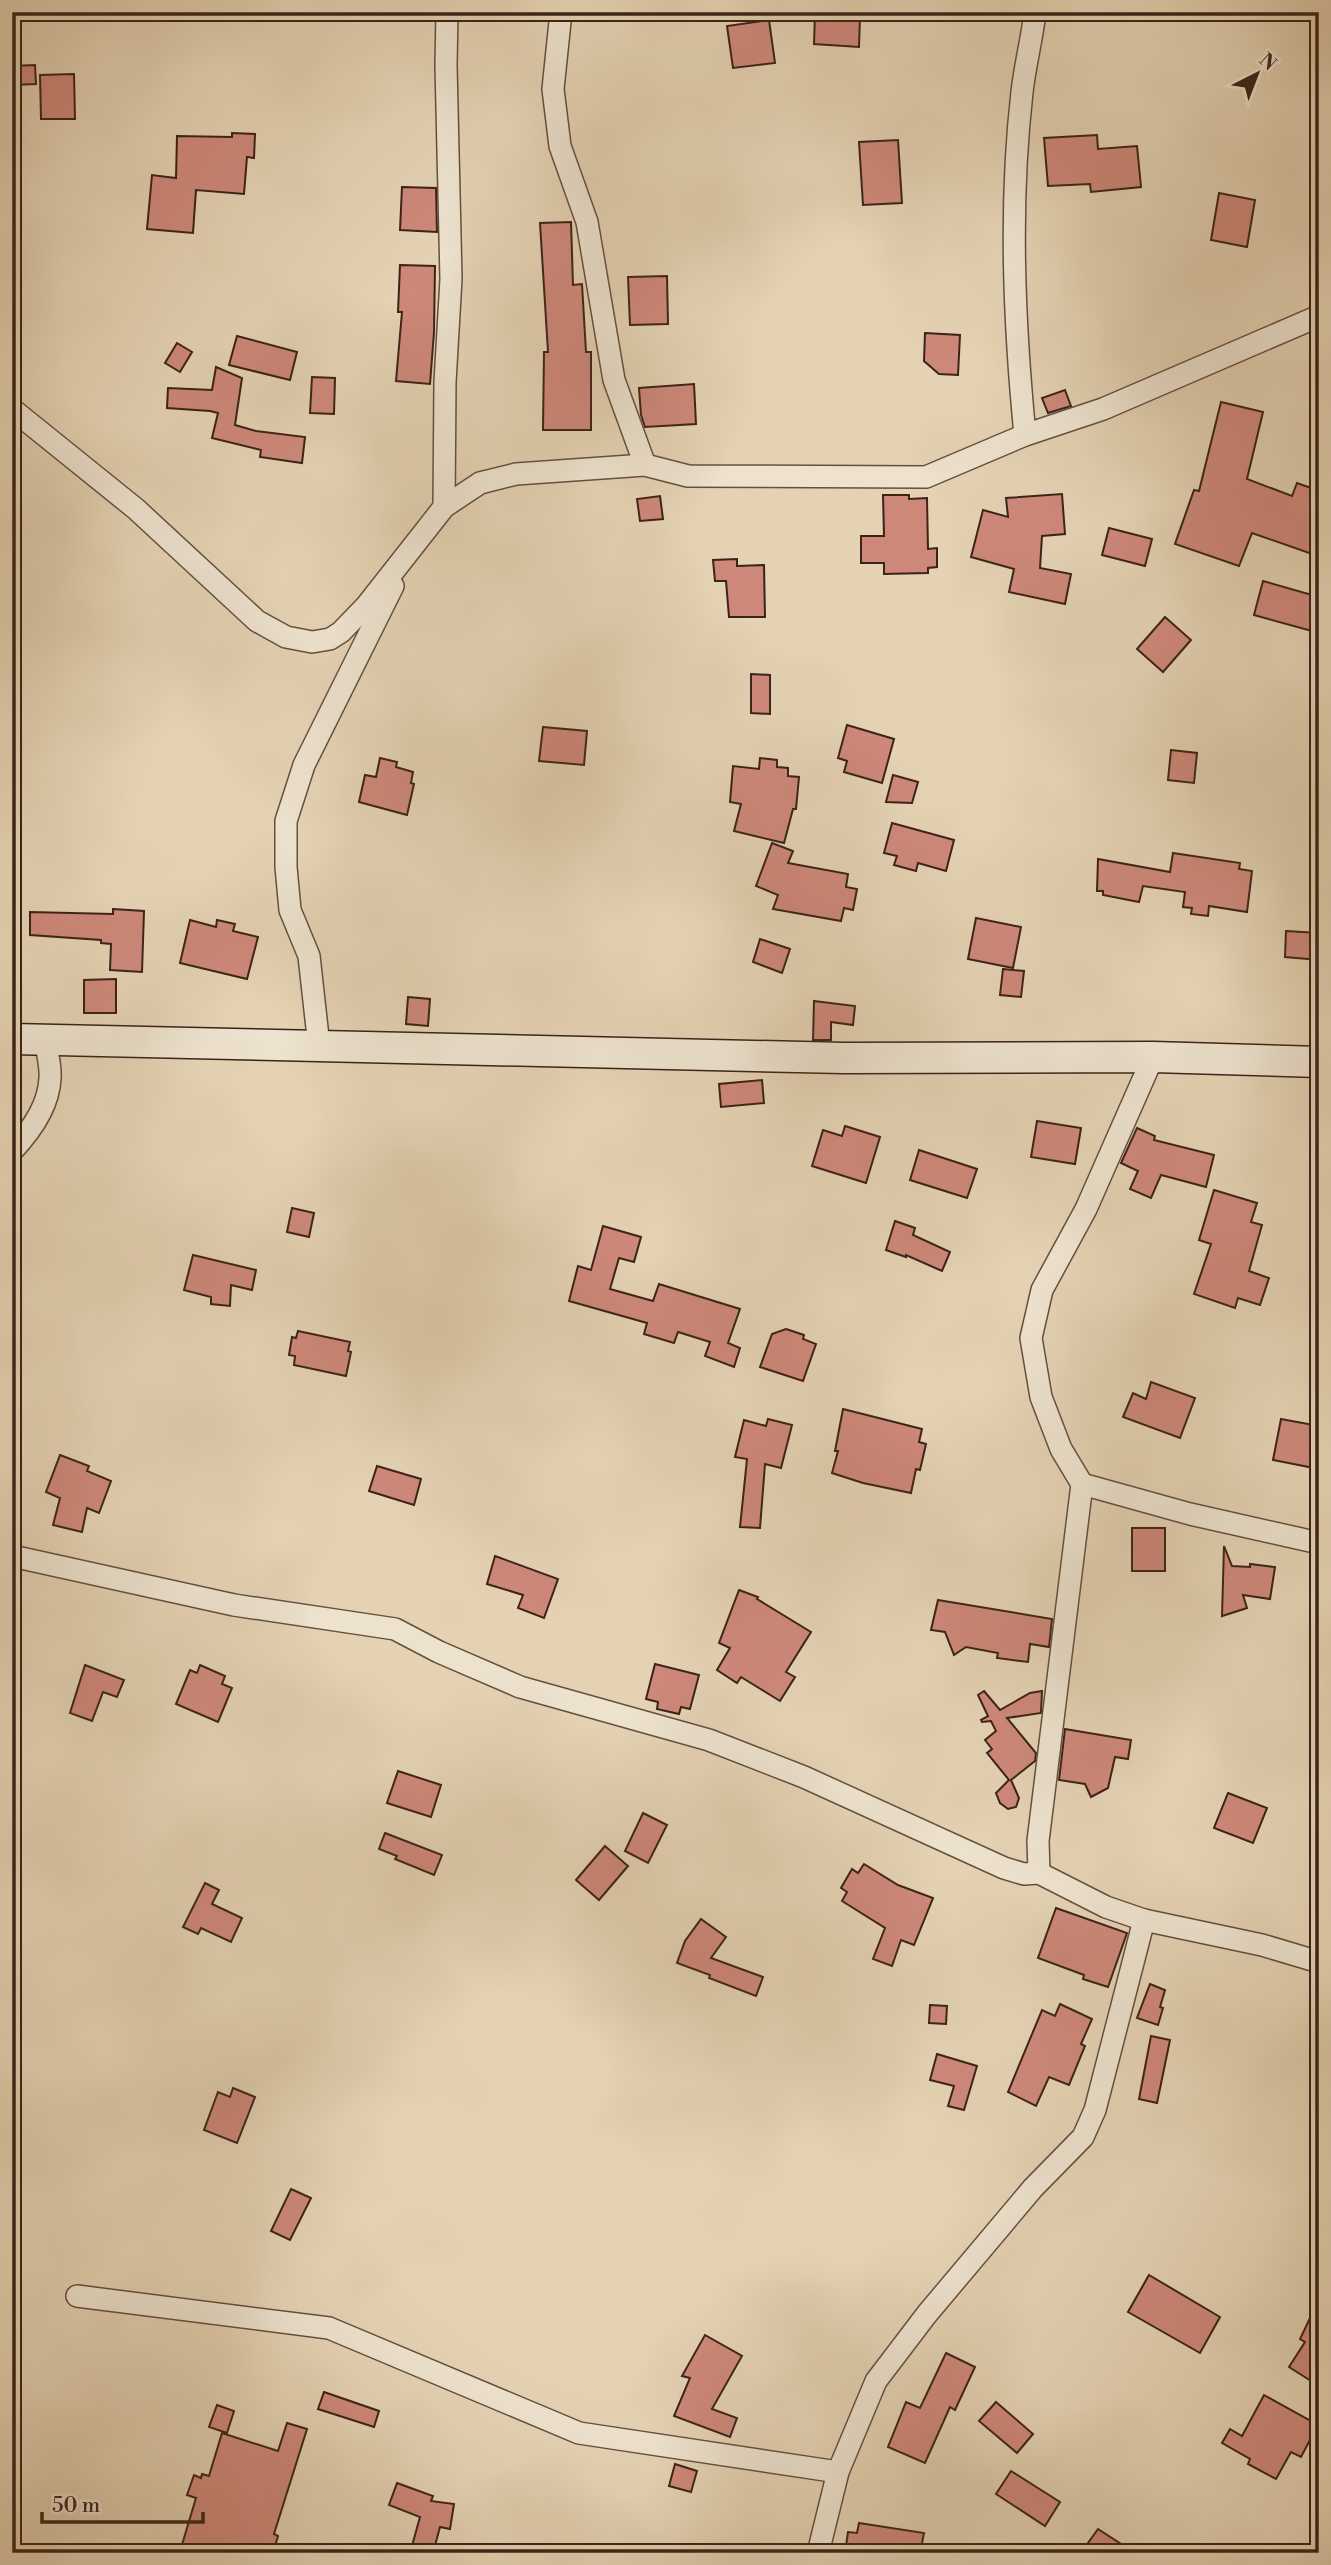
<svg xmlns="http://www.w3.org/2000/svg" width="1331" height="2565" font-family="'Libre Bodoni',serif">
<rect width="100%" height="100%" fill="#e4d2b3"/>
<filter id="stains"><feTurbulence type="fractalNoise" baseFrequency=".00286" numOctaves="4"/><feColorMatrix values="0 0 0 0 .2 0 0 0 0 .09 0 0 0 0 .02 0 0 0 .5 -.17"/></filter>
<radialGradient id="worn" r=".72"><stop offset=".6" stop-color="#630" stop-opacity="0"/><stop offset="1" stop-color="#630" stop-opacity=".3"/></radialGradient>
<!-- building -->
<g fill="#ce887a" stroke="#3b2318" stroke-width="2">
<path d="M815,13l45,3 -1,31 -45,-3z"/>
<path d="M769,20l6,43 -42,5 -6,-42z"/>
<path d="M35,65l1,19 -24,1v-19z"/>
<path d="M74,74l1,45h-34l-1,-44z"/>
<path d="M232,133l23,1 -1,24 -7,-1 -3,37 -48,-4 -3,43 -46,-4 5,-54 24,3 1,-42 55,1z"/>
<path d="M1097,135l1,14 39,-3 4,41 -50,5 -1,-8 -42,2 -4,-48z"/>
<path d="M898,140l4,63 -39,2 -4,-63z"/>
<path d="M402,187l34,1 1,44 -37,-2z"/>
<path d="M1219,193l36,7 -8,47 -36,-7z"/>
<path d="M571,222l2,63 9,-1 4,68h5v78h-48l1,-78h4l-8,-129z"/>
<path d="M400,265l35,1 -1,66 -4,52 -34,-3 6,-69h-4z"/>
<path d="M667,276l1,48 -38,1 -2,-48z"/>
<path d="M925,333l35,2 -2,40 -19,-1 -15,-13z"/>
<path d="M237,336l60,16 -7,28 -61,-15z"/>
<path d="M177,343l15,9 -12,20 -15,-9z"/>
<path d="M216,367l26,11 -7,47 21,6 49,6 -3,26 -42,-6 1,-7 -49,-12 6,-25 -8,-2 -43,-3 1,-20 44,2z"/>
<path d="M312,377l23,1 -1,36 -24,-1z"/>
<path d="M694,384l2,40 -51,3 -4,-12 -2,-27z"/>
<path d="M1065,390l6,16 -23,7 -6,-15z"/>
<path d="M1221,402l42,10 -16,67 45,17 5,-13 17,6 -3,10 8,3v43l-4,10 -63,-22 -13,33 -64,-22 19,-54 5,1z"/>
<path d="M1062,494l3,40 -23,2 -2,32 31,6 -6,30 -56,-12 5,-23 -43,-12 12,-47 25,7 -2,-19z"/>
<path d="M883,495h26v4l18,-1 1,51 9,-1v19l-9,1v5l-44,1v-11h-23v-27h23z"/>
<path d="M660,496l3,23 -23,2 -3,-22z"/>
<path d="M1109,528l43,11 -7,27 -43,-11z"/>
<path d="M737,559v7l27,-1 1,52h-36l-3,-36h-11l-2,-21z"/>
<path d="M1263,581l56,16v36l-65,-18z"/>
<path d="M1165,617l26,23 -28,32 -26,-23z"/>
<path d="M751,674l19,1v39l-19,-1z"/>
<path d="M847,725l47,14 -12,44 -38,-11 3,-11 -9,-3z"/>
<path d="M543,727l44,4 -3,34 -45,-4z"/>
<path d="M1171,750l26,3 -3,30 -26,-3z"/>
<path d="M380,758l17,4 -1,5 17,5 -2,11 3,1 -7,31 -48,-13 6,-27 11,2z"/>
<path d="M760,758l17,2v7l11,1v8l11,1 -3,32h-3l-9,34 -50,-12 7,-27 -11,-2 3,-36 26,3z"/>
<path d="M893,775l25,7 -6,21 -26,-1z"/>
<path d="M892,823l62,17 -8,31 -28,-8 -2,8 -22,-6 3,-9 -13,-3z"/>
<path d="M772,843l21,8 -5,12 60,11 -2,13 11,2 -4,21 -9,-2 -3,13 -68,-12 5,-14 -22,-9z"/>
<path d="M1173,853l67,10 -1,6 13,2 -5,41 -38,-6 -1,10 -17,-2 1,-6 -9,-1 2,-15 -42,-6 -4,16 -36,-7v-4h-6l1,-32 72,13z"/>
<path d="M113,909l31,2 -2,61 -32,-2 1,-26 -10,-1v-3l-71,-5v-23l83,2z"/>
<path d="M976,918l45,9 -8,41 -45,-9z"/>
<path d="M190,920l26,7 1,-7 18,4 -2,7 25,6 -11,42 -67,-16z"/>
<path d="M1286,931l33,2v27l-34,-3z"/>
<path d="M760,939l30,10 -8,24 -29,-11z"/>
<path d="M1003,969l21,2 -3,26 -21,-2z"/>
<path d="M116,979v34h-32v-33z"/>
<path d="M408,997l22,2 -2,27 -22,-2z"/>
<path d="M814,1001l41,5 -2,19 -22,-3v18h-18z"/>
<path d="M762,1080l2,23 -43,4 -2,-23z"/>
<path d="M1037,1121l44,7 -6,36 -44,-7z"/>
<path d="M845,1126l35,11 -14,46 -54,-17 11,-36 19,6z"/>
<path d="M1137,1128l18,8 -1,4 60,15 -8,32 -45,-12 -10,23 -21,-9 8,-18 -17,-8z"/>
<path d="M919,1150l58,19 -10,29 -57,-18z"/>
<path d="M1214,1190l43,13 -6,19 11,3 -13,46 20,7 -9,27 -22,-7 -3,10 -41,-14 17,-50 -12,-4z"/>
<path d="M292,1208l22,5 -5,24 -22,-5z"/>
<path d="M895,1221l20,7 -2,7 37,17 -8,19 -36,-16v2l-20,-7z"/>
<path d="M603,1226l38,11 -7,25 -15,-4 -9,31 43,12 6,-17 81,25 -12,34 12,5 -6,19 -29,-11 5,-14 -32,-10 -4,11 -30,-9 3,-11 -78,-22 9,-35 13,4z"/>
<path d="M193,1255l63,15 -4,20 -21,-5 -1,21 -19,-2v-7l-27,-7z"/>
<path d="M786,1329l18,6 -1,4 13,5 -13,37 -43,-14 12,-33z"/>
<path d="M298,1331l52,11 -2,9 3,1 -5,24 -52,-11 1,-9 -6,-1 3,-18 4,1z"/>
<path d="M1151,1382l44,16 -15,40 -57,-21 10,-24 13,6z"/>
<path d="M843,1409l79,20 -3,13 7,2 -6,26 -4,-1 -5,24 -48,-10 -31,-10 6,-22h-3z"/>
<path d="M768,1419l24,6 -11,43 -16,-4 -5,64 -20,-1 7,-68 -12,-2 9,-37 22,6z"/>
<path d="M1281,1419l38,7v43l-46,-9z"/>
<path d="M60,1455l29,11 -2,5 24,10 -12,32 -12,-5 -5,24 -29,-7 7,-27 -14,-6z"/>
<path d="M377,1466l44,13 -7,26 -45,-14z"/>
<rect x="1132" y="1528" width="33" height="43"/>
<path d="M1224,1546l8,20 18,1v-3l25,3 -5,32 -27,-4 4,13 -25,8z"/>
<path d="M495,1556l63,23 -14,39 -26,-10 5,-13 -36,-11z"/>
<path d="M739,1590l19,7 -1,2 54,33 -25,40 9,5 -15,24 -39,-24 -4,6 -20,-13 13,-22 -11,-5z"/>
<path d="M938,1600l114,19 -3,28 -19,-3 -2,18 -31,-4 1,-5 -32,-6 -12,8 -9,-23 -14,-2z"/>
<path d="M655,1664l44,11 -9,34 -9,-2 -2,7 -22,-5 1,-7 -12,-3z"/>
<path d="M85,1665l39,15 -7,17 -14,-5 -11,29 -22,-8z"/>
<path d="M200,1665l25,11 -3,8 10,4 -14,34 -42,-18 14,-34 7,3z"/>
<path d="M984,1691l16,19 30,-17 12,-2 -1,22 -34,5 29,35 -1,8 -24,19 8,18 -3,9 -8,2 -8,-6 -4,-10 13,-13 -22,-27 5,-4 -7,-9 11,-9 -5,-10 -9,1 -1,-2 7,-4 -10,-21z"/>
<path d="M1065,1729l66,11 -3,19 -13,-2 -7,31 -17,9 -6,-13 -26,-4z"/>
<path d="M398,1771l43,14 -10,32 -44,-14z"/>
<path d="M1228,1793l39,15 -14,35 -39,-15z"/>
<path d="M643,1813l24,12 -19,38 -23,-12z"/>
<path d="M385,1833l57,22 -8,20 -39,-16 2,-3 -18,-7z"/>
<path d="M605,1846l23,20 -29,34 -23,-20z"/>
<path d="M864,1864l34,21 35,13 -19,47 -13,-5 -9,26 -19,-7 12,-31 -43,-27 5,-9 -6,-4 11,-19 6,4z"/>
<path d="M205,1883l14,7 -7,14 30,14 -11,24 -30,-14 -3,6 -15,-7z"/>
<path d="M1056,1908l71,25 -19,54 -25,-8 1,-4 -46,-17z"/>
<path d="M701,1919l25,18 -15,21 52,19 -7,19 -47,-18 1,-3 -33,-12 8,-22z"/>
<path d="M1150,1984l15,6 -5,17 3,1 -5,17 -21,-7z"/>
<path d="M1060,2004l32,15 -11,25 4,2 -16,39 -20,-8 -13,29 -28,-14 34,-82 13,6z"/>
<path d="M930,2005l17,1 -1,18 -17,-1z"/>
<path d="M1151,2036l19,4 -13,63 -18,-4z"/>
<path d="M937,2054l40,12 -13,44 -16,-4 6,-20 -24,-6z"/>
<path d="M233,2088l22,9 -18,46 -33,-13 14,-38 12,5z"/>
<path d="M291,2189l20,9 -21,42 -19,-9z"/>
<path d="M1149,2275l71,42 -20,36 -72,-41z"/>
<path d="M1319,2299v87l-30,-19 16,-25 -5,-3z"/>
<path d="M705,2335l37,21 -30,53 25,9 -7,19 -56,-21 16,-38 -8,-2z"/>
<path d="M946,2353l29,14 -20,43 -5,-3 -25,56 -37,-16 18,-45 14,6z"/>
<path d="M324,2392l55,19 -5,16 -56,-18z"/>
<path d="M1264,2395l54,30 -17,32 -10,-5 -15,27 -28,-15 2,-5 -28,-16 8,-14 12,7z"/>
<path d="M996,2402l37,32 -16,19 -38,-32z"/>
<path d="M217,2405l17,6 -7,22 -18,-6z"/>
<path d="M287,2423l20,6 -33,105 4,2 -5,17h-76l-16,-5 15,-50 -9,-3 7,-20 7,3 1,-4 7,2 13,-43 56,18z"/>
<path d="M675,2464l22,7 -6,21 -22,-6z"/>
<path d="M1011,2471l49,31 -15,24 -49,-32z"/>
<path d="M397,2483l36,13 -2,5 23,3 -4,25 -10,-2 -7,26h-23l10,-36 -31,-12z"/>
<path d="M859,2523l65,10 -4,20h-75l3,-21 9,1z"/>
<path d="M1098,2529l37,24h-33l-14,-10z"/>
</g>
<g fill="none" stroke-linecap="round" stroke-linejoin="round">
<!-- street casing -->
<g stroke="#654f3f" stroke-width="24">
<g id="street">
<path d="M561,12l-8,77 7,57 27,76 27,158 31,85"/>
<path d="M12,409l124,100 121,112 29,16 26,5 18,-3 11,-7 26,-27 77,-98 36,-24 36,-9 129,-9 43,11 238,1 99,-42 78,-26 216,-93"/>
<path d="M1025,435c-11,-113 -16,-229 -3,-343 3,-27 10,-53 13,-80"/>
<path d="M444,507l1,-125 6,-103 -5,-214 1,-53"/>
<path d="M319,1046l-10,-90 -19,-46 -4,-43v-46l18,-56 89,-179"/>
<path d="M12,1151c18,-19 37,-45 38,-73 1,-12 -3,-26 -5,-39"/>
<path d="M1082,1484l108,30 129,29"/>
<path d="M12,1556l222,49 161,24 44,23 81,35 189,53 95,37 200,91 20,6 15,-1 67,34 38,13 -49,190 -12,27 -50,51 -106,126 -51,67 -38,91 -20,81"/>
<path d="M1039,1873l-1,-32 44,-357 -21,-35 -20,-52 -10,-59 11,-48 44,-81 67,-152"/>
<path d="M1144,1920l118,25 57,17"/>
<path d="M77,2296l252,32 250,105 259,39"/>
</g>
</g>
<!-- secondary casing -->
<g stroke="#3b2318" stroke-width="33">
<path id="secondary" d="M12,1039l832,19 309,-1 166,5"/>
</g>
<!-- street -->
<use href="#street" stroke="#ede2ce" stroke-width="21"/>
<!-- secondary -->
<use href="#secondary" stroke="#ede2ce" stroke-width="30"/>
</g>
<!-- margin -->
<rect width="1331" height="2565" fill="none" stroke="#e4d2b3" stroke-width="42"/>
<rect x="14" y="14" width="1303" height="2537" fill="none" stroke="#3b2318" stroke-width="3.5"/>
<rect x="21" y="21" width="1289" height="2523" fill="none" stroke="#3b2318" stroke-width="2"/>
<!-- north arrow -->
<g transform="translate(1257 74) rotate(42)" stroke="#ede2ce" stroke-width="5" paint-order="stroke">
<path d="M0-5L12 26L0 18L-12 26Z" fill="#3b2318"/>
<text y="-10" font-size="19" font-weight="bold" text-anchor="middle" fill="#3b2318">N</text>
</g>
<!-- scale -->
<path d="M42 2512v10h161v-10" fill="none" stroke="#3b2318" stroke-width="3.5"/>
<text x="52" y="2512" font-size="21" fill="#3b2318" stroke="#ede2ce" stroke-width="5" paint-order="stroke">50 m</text>
<rect width="100%" height="100%" filter="url(#stains)"/>
<rect width="100%" height="100%" fill="url(#worn)"/>
</svg>
